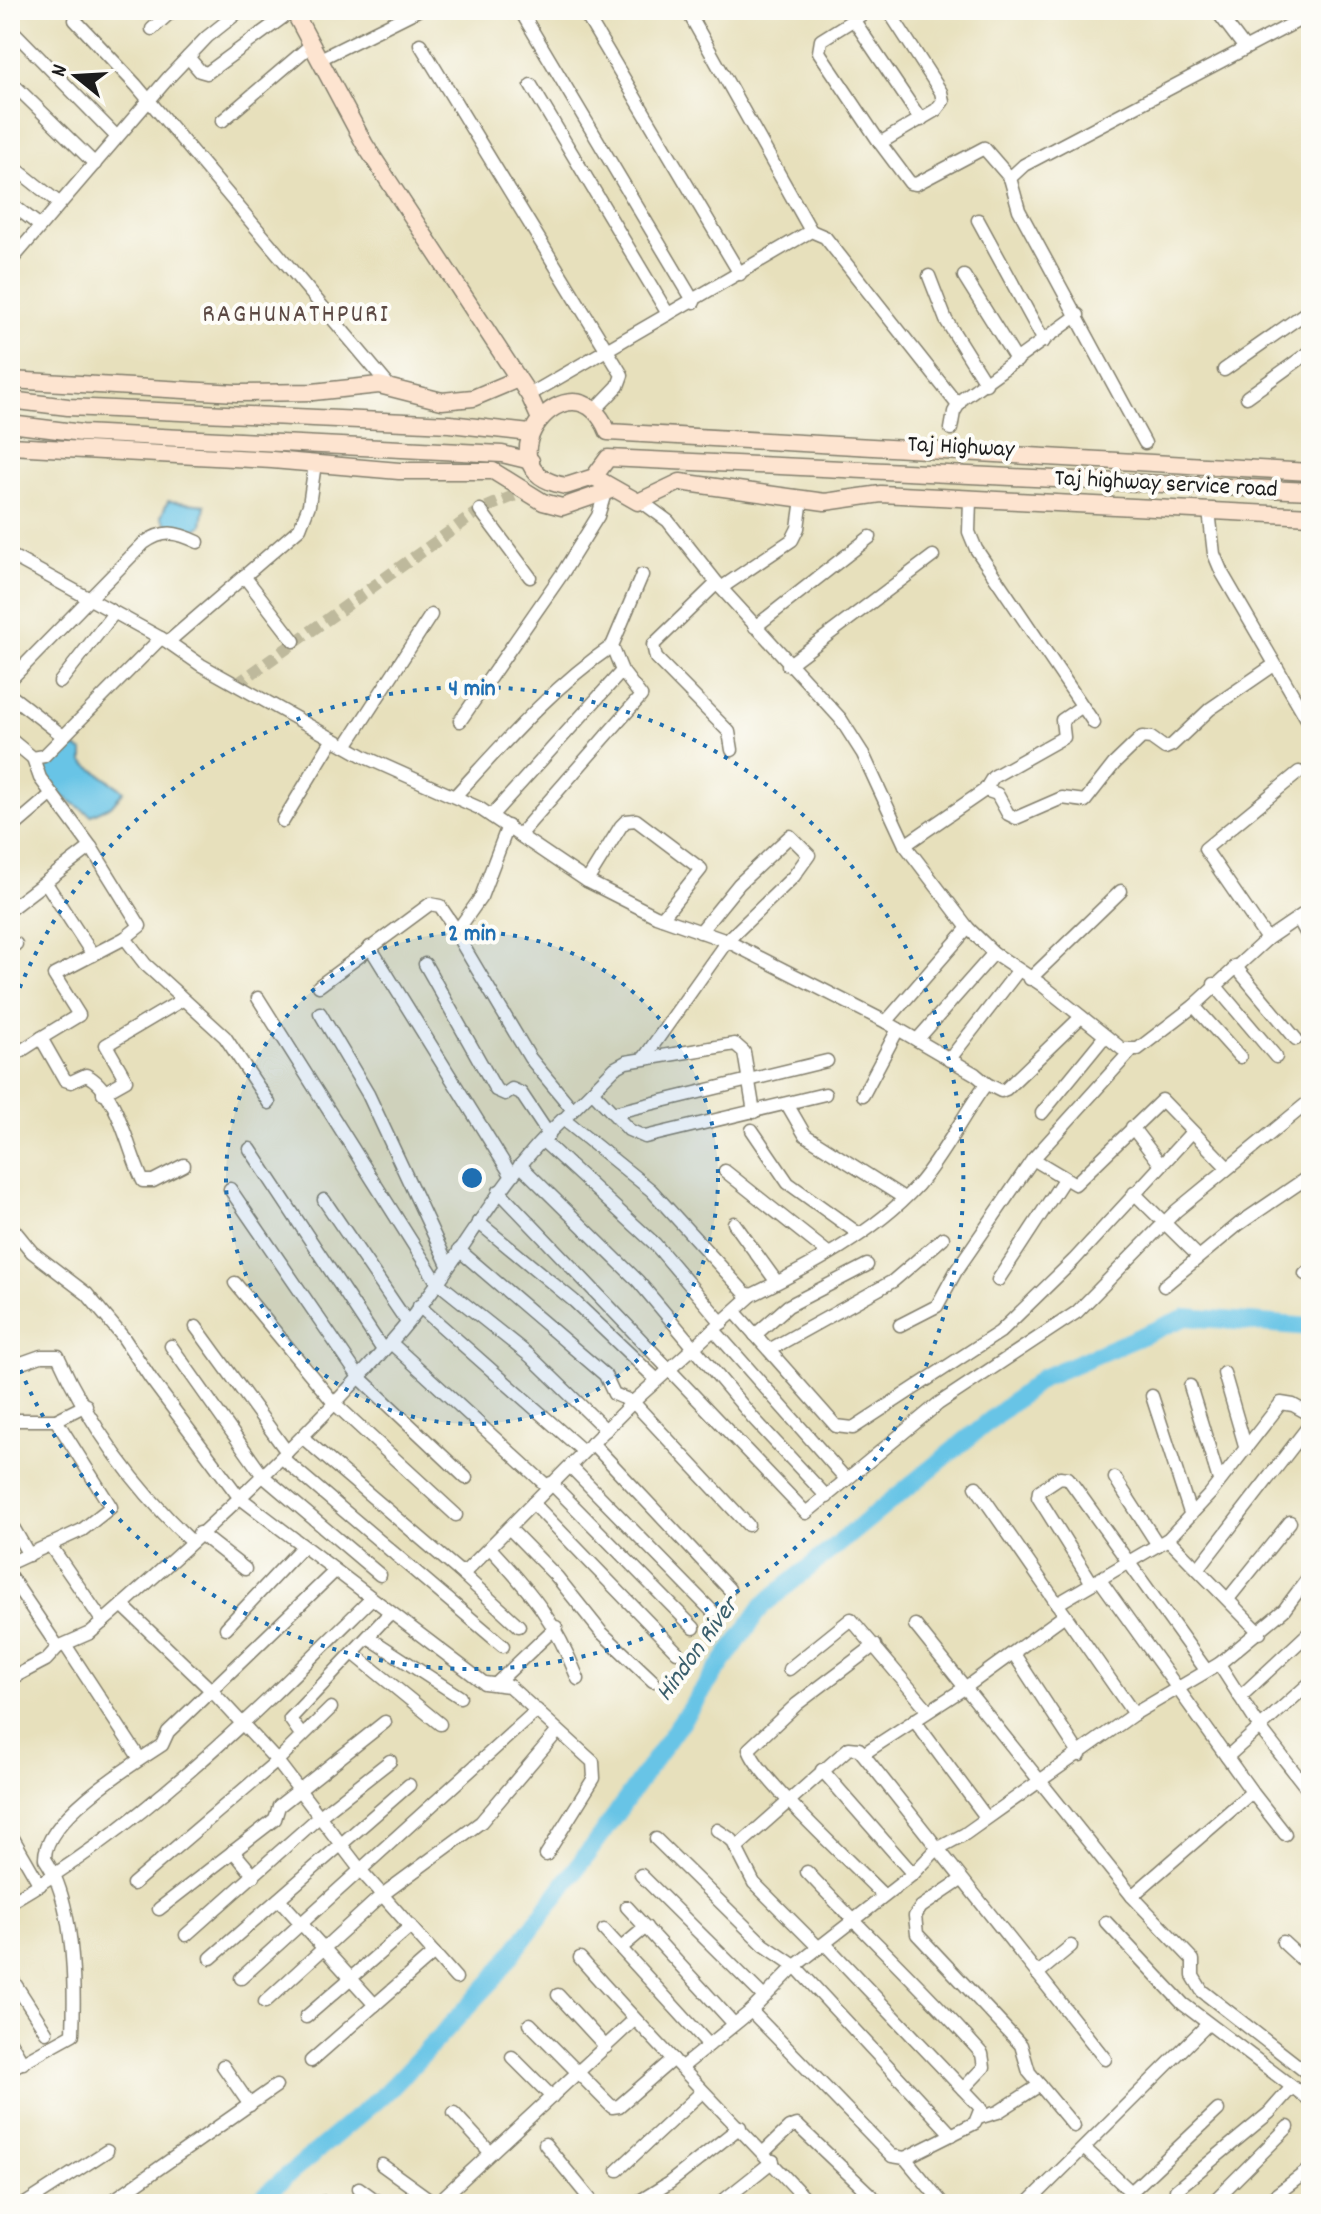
<svg xmlns="http://www.w3.org/2000/svg" width="1321" height="2214" font-family="Dekko,sans-serif">
<rect width="100%" height="100%" fill="#fdfcf7"/>
<filter id="ink" filterUnits="userSpaceOnUse"><feTurbulence type="fractalNoise" baseFrequency=".0125" numOctaves="2"/><feDisplacementMap in="SourceGraphic" scale="16" xChannelSelector="R" yChannelSelector="G"/><feConvolveMatrix kernelMatrix="1 2 1 2 8 2 1 2 1" color-interpolation-filters="sRGB"/></filter>
<filter id="wash" filterUnits="userSpaceOnUse"><feTurbulence type="fractalNoise" baseFrequency=".006" numOctaves="4" result="noise"/><feDisplacementMap in="SourceGraphic" scale="32" xChannelSelector="R" yChannelSelector="G"/><feGaussianBlur stdDeviation="1.8" result="paint"/><feColorMatrix in="noise" values="0 0 0 0 0 0 0 0 0 0 0 0 0 0 0 0 0 1.4 0 .05"/><feComposite in="paint" operator="in"/></filter>
<g filter="url(#wash)">
<rect width="100%" height="100%" fill="#e7e0bc"/>
<!-- water -->
<g fill="#68c4e6" stroke="#427081" stroke-width="2">
<path d="M168,501l37,4 -3,20 -9,7 -26,-7 -6,-9z"/>
<path d="M69,744l14,8v10l41,29 -13,15 -20,9 -30,-20h-7l-12,-26z"/>
</g>
<g fill="none" stroke-linecap="round" stroke-linejoin="round">
<!-- river -->
<path stroke="#68c4e6" stroke-width="18" d="M254,2204l137,-116 102,-108 106,-142 164,-233 279,-227 144,-61 125,10"/>
</g>
</g>
<g filter="url(#ink)">
<g fill="none" stroke-linecap="round" stroke-linejoin="round">
<!-- street-tunnel -->
<path stroke="#beb99c" stroke-width="12" stroke-dasharray="12 6" stroke-linecap="butt" d="M237,684l243,-174 48,-20"/>
<!-- street casing -->
<g stroke="#827e6c" stroke-width="15">
<g id="street">
<path d="M520,10l174,292"/>
<path d="M687,10l124,221"/>
<path d="M869,10l-48,30 -2,12 61,91"/>
<path d="M888,10l53,82 2,9 -7,9 -56,33 30,40 6,1 68,-36 26,30"/>
<path d="M1216,10l28,37"/>
<path d="M585,13l155,261"/>
<path d="M853,19l68,101"/>
<path d="M75,20l61,65 254,302"/>
<path d="M152,29l21,-19"/>
<path d="M14,32l103,105"/>
<path d="M420,44l202,331 -4,11 -25,26"/>
<path d="M188,57l12,14 7,2 86,-63"/>
<path d="M318,60l100,-50"/>
<path d="M10,81l85,83"/>
<path d="M531,85l137,229"/>
<path d="M222,121l89,-76"/>
<path d="M10,164l49,39"/>
<path d="M10,203l29,22"/>
<path d="M978,220l66,121"/>
<path d="M10,262l159,-185 38,-40 34,-27"/>
<path d="M929,276l17,44 40,64"/>
<path d="M964,276l53,85"/>
<path d="M1224,370l87,-61"/>
<path d="M529,395l282,-164 14,6 132,167"/>
<path d="M1247,397l64,-46"/>
<path d="M951,429l3,-17 8,-13 116,-84"/>
<path d="M1145,443l-126,-233 -9,-32 14,-13 287,-151"/>
<path d="M970,499l-1,33 7,17 118,174"/>
<path d="M642,502l26,19 53,67 119,130 23,36 42,91 63,83 26,25 48,32 80,64h16l56,-43 73,-67 44,-30"/>
<path d="M480,510l50,67"/>
<path d="M1209,511l5,43 8,19 89,153"/>
<path d="M10,555l158,87 33,23 164,92 114,51 108,73 69,35 71,25 159,81 89,52 12,10"/>
<path d="M244,576l50,65"/>
<path d="M717,583l-64,62 3,13 73,74 3,18"/>
<path d="M721,588l71,-48 6,-12 4,-29"/>
<path d="M755,627l115,-90"/>
<path d="M168,642l132,-114 9,-23 6,-41"/>
<path d="M788,665l145,-109"/>
<path d="M10,680l134,-137c20,-14 32,-11 54,-1"/>
<path d="M60,682l54,-69"/>
<path d="M10,695l53,41"/>
<path d="M460,721l102,-147 36,-58 7,-23"/>
<path d="M10,739l23,19 11,-2 117,-118"/>
<path d="M346,746l85,-131"/>
<path d="M33,758l7,20 51,69 49,79 -15,12 20,26 80,73 44,66"/>
<path d="M985,790l8,-13 71,-40 -2,-17 19,-13"/>
<path d="M455,796c49,-53 97,-109 157,-150"/>
<path d="M491,816l131,-145"/>
<path d="M283,821l50,-82"/>
<path d="M508,826l-27,71 -24,34 1,6 72,121 43,52"/>
<path d="M10,830l42,-36"/>
<path d="M520,834l121,-138 -19,-25 -10,-25 30,-71"/>
<path d="M905,845l80,-55 12,4 11,20 8,4 46,-20 23,3 29,-37 28,-27 9,1 14,10 7,-3 38,-36 64,-44"/>
<path d="M587,881l34,-55 5,-5 10,-1 65,49 -39,49"/>
<path d="M46,883l47,72"/>
<path d="M10,909l81,-62"/>
<path d="M1298,918l13,24"/>
<path d="M1267,939l-62,-90 94,-77"/>
<path d="M370,947l140,226"/>
<path d="M10,948l6,-4"/>
<path d="M425,964l71,126 9,4 7,-5 9,4 28,42"/>
<path d="M1235,966l61,73"/>
<path d="M1030,979l91,-88"/>
<path d="M1214,984l62,73"/>
<path d="M319,986l111,-82 10,2 17,25"/>
<path d="M258,998l179,284 93,74 76,74"/>
<path d="M1194,1006l46,51"/>
<path d="M320,1013l48,81 80,171"/>
<path d="M886,1022l82,-94"/>
<path d="M41,1038l38,-23 -25,-40 71,-37"/>
<path d="M917,1040l77,-87"/>
<path d="M10,1058l31,-20 24,42 6,2 15,-7c32,15 42,77 57,106h10l31,-16"/>
<path d="M644,1058l83,-117 67,-65 15,-21 -19,-19 -51,48 -39,48"/>
<path d="M949,1060l69,-89"/>
<path d="M592,1091l37,39 16,7 180,-43"/>
<path d="M103,1093l23,-13 -20,-35 76,-45"/>
<path d="M863,1095l35,-66"/>
<path d="M787,1104l18,31 99,63"/>
<path d="M613,1113l214,-52"/>
<path d="M1042,1113l63,-77"/>
<path d="M567,1116l48,-48 11,-6 109,-18 9,8 10,60"/>
<path d="M1132,1127l29,38"/>
<path d="M752,1130l36,53 71,51"/>
<path d="M543,1141l112,103 67,79"/>
<path d="M250,1149l133,201"/>
<path d="M1033,1159l42,25 87,-84 64,66"/>
<path d="M520,1165l118,116 116,138 73,78"/>
<path d="M725,1171l103,82"/>
<path d="M230,1189l129,188 107,101"/>
<path d="M499,1191l307,322 132,-109 139,-92 99,-101 135,-111"/>
<path d="M1134,1193l64,63"/>
<path d="M324,1200l83,122"/>
<path d="M478,1222l96,79 83,79"/>
<path d="M734,1223l42,58"/>
<path d="M10,1225l22,27 55,42 36,43 28,42 88,118 245,186 25,3 84,76 1,16 -48,77"/>
<path d="M459,1250l146,125 9,19 19,8 115,123"/>
<path d="M1305,1274l6,-5"/>
<path d="M998,1280l66,-101"/>
<path d="M235,1283l99,120 122,112"/>
<path d="M1164,1286l75,-62 72,-49"/>
<path d="M419,1306l164,145"/>
<path d="M735,1312l101,114 17,2 147,-96 74,-72 118,-128"/>
<path d="M900,1325l37,-19 19,-35 77,-112 97,-107"/>
<path d="M196,1327l91,125"/>
<path d="M714,1330l132,149"/>
<path d="M755,1335l33,-29 79,-41"/>
<path d="M391,1343l157,144"/>
<path d="M171,1346l92,130 117,99"/>
<path d="M769,1350l124,-69 50,-43"/>
<path d="M10,1367l31,-11h17c30,68 79,134 133,185"/>
<path d="M1224,1373l22,76"/>
<path d="M1190,1386l29,94"/>
<path d="M1152,1396l38,117"/>
<path d="M10,1420h46l30,-15"/>
<path d="M302,1437l157,134h7l167,-169 119,-107"/>
<path d="M592,1443l137,146"/>
<path d="M282,1458l221,188"/>
<path d="M570,1466l142,145"/>
<path d="M1115,1478l43,67"/>
<path d="M551,1483l143,145"/>
<path d="M533,1503l144,149"/>
<path d="M10,1522l19,33"/>
<path d="M509,1528l48,49 44,55 52,49"/>
<path d="M199,1533l46,36"/>
<path d="M1168,1539l92,94"/>
<path d="M50,1545l53,77"/>
<path d="M490,1548c43,46 65,73 88,131"/>
<path d="M10,1563l72,-33 29,-23 -55,-87"/>
<path d="M1198,1569l113,-146"/>
<path d="M459,1571l60,55"/>
<path d="M10,1576l48,71 32,-14c105,-91 209,-187 302,-292 63,-70 101,-157 171,-222l88,71 94,103 7,2c57,-28 122,-62 165,-109 25,-29 44,-67 66,-98l4,-4 14,7 5,-2 75,-72"/>
<path d="M1100,1580l152,212 -120,104"/>
<path d="M1092,1583l-54,-86 1,-6 21,-14 8,1 138,192"/>
<path d="M1228,1599l62,-77"/>
<path d="M1057,1604l111,-65 42,-45 71,-91 12,2 18,10"/>
<path d="M122,1605l90,86 65,70 85,111 94,106"/>
<path d="M1065,1615l69,99"/>
<path d="M915,1625l217,271 61,64v16l9,15 109,85"/>
<path d="M226,1628l77,-82"/>
<path d="M368,1637l92,60"/>
<path d="M875,1645l-78,59 -48,45c6,26 110,121 134,146"/>
<path d="M66,1646l74,113"/>
<path d="M353,1653l87,71"/>
<path d="M1014,1654l66,101"/>
<path d="M1219,1664l41,64 49,63"/>
<path d="M789,1669l62,-50 77,91"/>
<path d="M10,1679l36,-19 12,-13"/>
<path d="M497,1683l59,-56"/>
<path d="M1240,1697l71,-66"/>
<path d="M914,1720l72,97"/>
<path d="M302,1736l-12,-17 100,-106"/>
<path d="M863,1754l103,-67 99,-72 -89,-128"/>
<path d="M1227,1757l84,-75"/>
<path d="M822,1770l91,104"/>
<path d="M1252,1792l33,42"/>
<path d="M717,1830l15,10 22,43 65,65"/>
<path d="M10,1833l30,52"/>
<path d="M656,1839l108,106 31,21 157,169"/>
<path d="M736,1848l113,-100 10,1 246,310"/>
<path d="M233,1851l21,25"/>
<path d="M807,1872c58,62 119,118 175,182l2,13 -21,22"/>
<path d="M641,1875l123,122"/>
<path d="M961,1880l-40,27 -6,9 2,18 104,111 8,27 45,54"/>
<path d="M133,1884l144,-123 54,-53"/>
<path d="M279,1899l96,106"/>
<path d="M10,1902c137,-79 249,-193 361,-303"/>
<path d="M627,1907l107,117"/>
<path d="M159,1909l116,-90 4,-13 106,-84"/>
<path d="M1106,1922l77,82 128,97"/>
<path d="M604,1930l105,115"/>
<path d="M186,1935l134,-119 70,-55"/>
<path d="M1283,1942l28,26"/>
<path d="M621,1948l25,-21"/>
<path d="M211,1958l198,-173"/>
<path d="M580,1958c74,85 154,163 230,246"/>
<path d="M1037,1974l34,-28"/>
<path d="M10,1976l36,56"/>
<path d="M241,1978l296,-268"/>
<path d="M558,1995l48,52"/>
<path d="M265,2002l117,-107 99,-73 77,-91"/>
<path d="M751,2011l141,145 13,2 70,-35 6,-15 -156,-164"/>
<path d="M306,2017l105,-91"/>
<path d="M530,2024l82,83 7,-1 54,-47"/>
<path d="M10,2041l13,22"/>
<path d="M512,2057l40,40"/>
<path d="M311,2061l123,-108"/>
<path d="M223,2066l27,39"/>
<path d="M682,2067l69,-56 44,-45 118,-92 24,-25 28,-15 169,-120 85,-50 65,-54 27,-36"/>
<path d="M10,2069l63,-35c2,-51 1,-133 -28,-175 -2,-39 86,-94 117,-114l6,-13 167,-161"/>
<path d="M454,2113l36,39"/>
<path d="M978,2118l20,-6 42,-27"/>
<path d="M545,2144l49,60"/>
<path d="M1084,2148l47,44 87,-82"/>
<path d="M764,2152l25,-24 8,-3 83,79"/>
<path d="M905,2158l38,46"/>
<path d="M382,2165l54,39"/>
<path d="M618,2170l84,-78"/>
<path d="M359,2188l22,16"/>
<path d="M1176,2190l93,-77 23,-26"/>
<path d="M323,2202l3,2"/>
<path d="M25,2204l82,-53"/>
<path d="M108,2204l168,-118"/>
<path d="M436,2204l198,-184"/>
<path d="M635,2204l34,-21 71,-56"/>
<path d="M719,2204l54,-43"/>
<path d="M1027,2204l181,-180"/>
<path d="M1211,2204l77,-77"/>
<path d="M1264,2204l47,-36"/>
</g>
</g>
<!-- secondary casing -->
<g stroke="#827e6c" stroke-width="19">
<g id="secondary">
<path d="M293,10l72,135 164,250 10,22"/>
<path d="M10,380l227,13 76,-1 66,-7 63,16 31,-3 45,-19"/>
<path d="M10,400l58,7 382,17 80,9"/>
<path d="M10,424l72,9 420,21 29,7"/>
<path d="M10,446l262,14 127,11h94l50,31 19,5 52,-18"/>
<path d="M1311,472l-703,-40c-36,-86 -134,39 -42,54l28,-9 14,-19 703,33"/>
<path d="M594,477l44,25 42,-20 145,20 56,-8 430,22"/>
</g>
</g>
<!-- street -->
<use href="#street" stroke="#fff" stroke-width="12"/>
<!-- secondary -->
<use href="#secondary" stroke="#fde4d0" stroke-width="16"/>
</g>
</g>
<!-- distance rings -->
<circle cx="472" cy="1178" r="246" fill="#1f6fb2" fill-opacity=".12"/>
<g fill="none" stroke="#1f6fb2" stroke-width="4" stroke-dasharray="4 8">
<circle cx="472" cy="1178" r="246"/>
<path d="M11 1010A491 491 0 1 1 11 1346"/>
</g>
<g text-anchor="middle" dominant-baseline="central" stroke-width="8" stroke-linejoin="round" paint-order="stroke">
<!-- street labels -->
<g font-size="24" fill="#1c1c1c" stroke="#fdfcf7">
<text transform="translate(961 448) rotate(3)">Taj Highway</text>
<text transform="translate(1166 485) rotate(3)">Taj highway service road</text>
</g>
<!-- neighbourhood labels -->
<g font-size="26" letter-spacing="2" fill="#5c4944" stroke="#fdfcf7">
<text x="296" y="315">RAGHUNATHPURI</text>
</g>
<!-- water labels -->
<g font-size="26" font-style="italic" fill="#3a5f6d" stroke="#fdfcf7">
<text transform="translate(698 1650) rotate(-54)">Hindon River</text>
</g>
</g>
<circle cx="472" cy="1178" r="12" fill="#1f6fb2" stroke="#fdfcf7" stroke-width="4"/>
<g font-size="24" text-anchor="middle" font-weight="bold" fill="#1f6fb2" stroke="#fdfcf7" stroke-width="8" stroke-linejoin="round" paint-order="stroke">
<text x="472" y="695">4 min</text>
<text x="472" y="940">2 min</text>
</g>
<!-- margin -->
<rect width="1321" height="2214" fill="none" stroke="#fdfcf7" stroke-width="40"/>
<!-- north arrow -->
<g transform="translate(76 76) rotate(288)" stroke="#fdfcf7" stroke-width="6" paint-order="stroke">
<path d="M0-6L14 30L0 20L-14 30Z" fill="#1c1c1c"/>
<text y="-12" font-size="22" font-weight="bold" text-anchor="middle" fill="#1c1c1c">N</text>
</g>
</svg>
